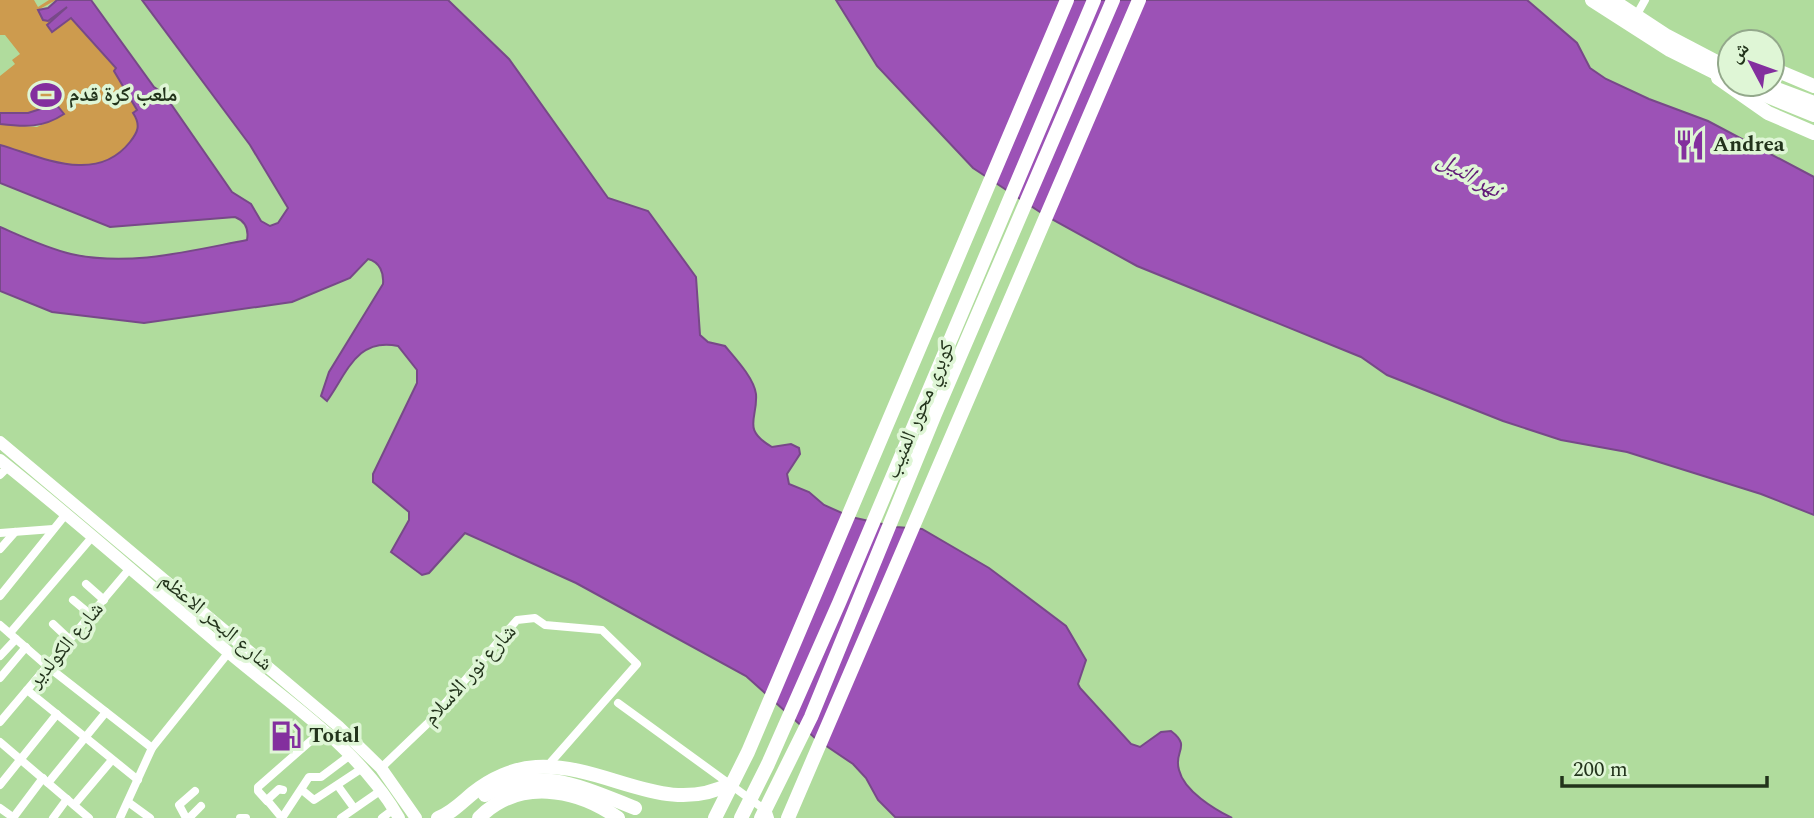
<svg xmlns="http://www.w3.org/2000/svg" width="1814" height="818" font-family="Spectral,'Noto Naskh Arabic',serif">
<rect width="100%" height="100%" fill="#b0dc9d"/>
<!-- green -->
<path fill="#cd9b4e" d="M0,0h34l4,7 11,-7h7l-18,10 7,11 22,-14 -20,18 5,6 19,-13 45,50 -2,3c9,12 20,27 23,42 7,32 -31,55 -59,53 -26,-1 -53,-14 -78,-21v-21l37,3 27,-13 -8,-10 -28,9h-28v-37l15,-12 -3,-4 8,-6 -15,-19h-5z"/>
<!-- water -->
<g fill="#9c52b6" stroke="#774988" stroke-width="2">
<path d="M57,0h34l63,87 10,7 68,98 19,12 10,17 9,5 8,-3 10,-15 -38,-63 -108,-145h306l61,59 99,139 40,13 48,66 4,58 8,7 17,4c10,12 29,32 31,48 2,25 -15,35 16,53l19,-3 8,4 1,6 -13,20 2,10 20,8 15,13 27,12 45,10 26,2 67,39 77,58 20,34 -8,24 2,4 51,56 9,3 21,-15 10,-1c21,16 2,20 8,39 5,21 35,39 53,48l-337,-1 -17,-17 -12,-22 -13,-14 -37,-25 -70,-63 -170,-93 -111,-50 -36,40 -7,2 -31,-23 18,-32v-8l-36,-30v-8l44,-91v-13l-19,-24c-41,-9 -51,27 -71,55l-6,-5 8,-24 54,-88c1,-11 -3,-22 -15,-25l-18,19 -58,24 -148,21 -92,-11 -52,-21v-64c23,10 46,21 71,27 59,13 118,-3 176,-14 2,-11 -2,-19 -12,-23l-125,10 -110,-44v-38c42,12 96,40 130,-3 8,-10 11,-17 3,-29l4,-3 -23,-39 2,-3 -45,-50 -19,14 -5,-7 20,-18 -19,14 -5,-1 -5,-10 10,-2z"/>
<path d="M836,0h691l50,43 13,25 16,11 43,20 59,22 106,56v338l-53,-21 -134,-42 -66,-12 -58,-19 -116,-46 -26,-18 -224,-91 -91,-50 -73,-48 -96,-102z"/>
<path d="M56,104l8,10c-21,14 -39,13 -64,10v-11h28z"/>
</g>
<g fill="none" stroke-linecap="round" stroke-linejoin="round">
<!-- street -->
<g stroke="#fff" stroke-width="8">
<path d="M1636,16l9,-16"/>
<path d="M0,475l8,-8"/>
<path d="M0,533l53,-4"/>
<path d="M0,549l15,-17"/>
<path d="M86,584l18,16"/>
<path d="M0,596l66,-82"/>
<path d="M73,600l18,15"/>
<path d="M53,624l17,16"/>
<path d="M0,625l47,41 105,82"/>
<path d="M10,633l83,-97"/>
<path d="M0,656l16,-17"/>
<path d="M0,678l26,-31"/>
<path d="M27,690l111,90"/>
<path d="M618,703l150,109 2,6"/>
<path d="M0,722l131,-155"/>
<path d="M0,742l89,76"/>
<path d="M381,768l46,-44 90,-104 18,-2 10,7 57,5 35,34 -86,98"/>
<path d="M48,783l58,-71"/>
<path d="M0,785l57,-71"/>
<path d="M338,786l16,22"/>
<path d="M302,790l12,10 47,-31"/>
<path d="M267,801l-9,-10v-4l64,-56"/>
<path d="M128,802l22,16"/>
<path d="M74,805l38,-45"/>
<path d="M0,808l14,10"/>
<path d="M13,818l30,-40"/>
<path d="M53,818l14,-19"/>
<path d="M120,818l32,-70 77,-96"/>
<path d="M186,818l-7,-13 16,-14"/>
<path d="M189,818l12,-12"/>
<path d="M240,818h6"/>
<path d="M282,818l27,-41h12l28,-21"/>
<path d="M282,818l-15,-18 12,-11 4,1"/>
<path d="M341,818l39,-27"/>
<path d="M382,818l12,-9"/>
</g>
<!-- primary -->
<g stroke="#fff" stroke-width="12">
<path d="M0,442l338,284 43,42 35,50"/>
<path d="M0,460c78,62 152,128 228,192 59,50 132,97 171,166"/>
</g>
<!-- highway -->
<g stroke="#fff" stroke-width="14">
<path d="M1592,0l78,50 60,30"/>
<path d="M1612,0l55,36 63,33"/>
<path d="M1718,78l50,35 46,20"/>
<path d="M1738,84l76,31"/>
<path d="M1763,84l51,19"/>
<path d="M1771,88l7,-17 36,15"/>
<path d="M485,795c52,-31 99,-7 150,13"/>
<path d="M438,818c14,-5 24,-16 35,-25 17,-14 41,-25 63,-26 71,-4 127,51 194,17"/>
<path d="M479,818c39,-40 97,-30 139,0"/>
<path d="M715,818l33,-66 319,-752"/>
<path d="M741,818l27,-54 71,-161 255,-603"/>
<path d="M761,818l50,-101 124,-303 178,-414"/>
<path d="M788,818l351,-818"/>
</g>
</g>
<!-- icons -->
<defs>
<g id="stadium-bare" transform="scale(2.415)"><path d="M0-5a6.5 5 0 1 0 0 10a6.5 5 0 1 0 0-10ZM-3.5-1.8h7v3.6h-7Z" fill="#832f9e" stroke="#dff6d6" stroke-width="2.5" paint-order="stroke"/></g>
<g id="restaurant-bare" transform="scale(2.415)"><path d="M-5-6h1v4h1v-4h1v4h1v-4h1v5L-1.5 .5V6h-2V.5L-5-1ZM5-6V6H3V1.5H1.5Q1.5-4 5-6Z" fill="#832f9e" stroke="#dff6d6" stroke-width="2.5" paint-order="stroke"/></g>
<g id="fuel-bare" transform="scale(2.415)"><path d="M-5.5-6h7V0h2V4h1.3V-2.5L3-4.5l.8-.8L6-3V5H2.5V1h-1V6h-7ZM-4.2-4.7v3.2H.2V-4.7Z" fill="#832f9e" stroke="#dff6d6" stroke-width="2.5" paint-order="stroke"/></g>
</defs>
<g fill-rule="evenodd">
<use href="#stadium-bare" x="46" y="95"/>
<use href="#restaurant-bare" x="1690" y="145"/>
<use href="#fuel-bare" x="286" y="736"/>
</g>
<g text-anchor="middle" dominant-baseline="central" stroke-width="7" stroke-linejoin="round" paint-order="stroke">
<!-- poi labels -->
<g font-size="21" font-weight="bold" fill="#22331b" stroke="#dff6d6" text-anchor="start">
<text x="69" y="95">ملعب كرة قدم</text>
<text x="1713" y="145">Andrea</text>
<text x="309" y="736">Total</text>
</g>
<!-- street labels -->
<g font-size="21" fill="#22331b" stroke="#dff6d6">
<text transform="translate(920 410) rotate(-67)">كوبري محور المنيب</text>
<text transform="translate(216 622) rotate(40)">شارع البحر الاعظم</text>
<text transform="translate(66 645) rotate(-50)">شارع الكولدير</text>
<text transform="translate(470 675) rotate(-48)">شارع نور الاسلام</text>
</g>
<!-- water labels -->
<g font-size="23" font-style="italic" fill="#611a77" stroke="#dff6d6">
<text transform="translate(1469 175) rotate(30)">نهر النيل</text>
</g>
</g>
<!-- north arrow -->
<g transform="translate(1751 63) rotate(311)"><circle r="33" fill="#dff6d6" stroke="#93a88b" stroke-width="2"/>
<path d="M0-5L12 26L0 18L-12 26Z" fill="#832f9e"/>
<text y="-10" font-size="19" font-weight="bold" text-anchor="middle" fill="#22331b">ش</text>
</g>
<!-- scale -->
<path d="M1562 776v10h205v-10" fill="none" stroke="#22331b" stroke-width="3.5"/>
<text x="1573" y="776" font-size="21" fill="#22331b" stroke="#dff6d6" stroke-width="5" paint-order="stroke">200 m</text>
</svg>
